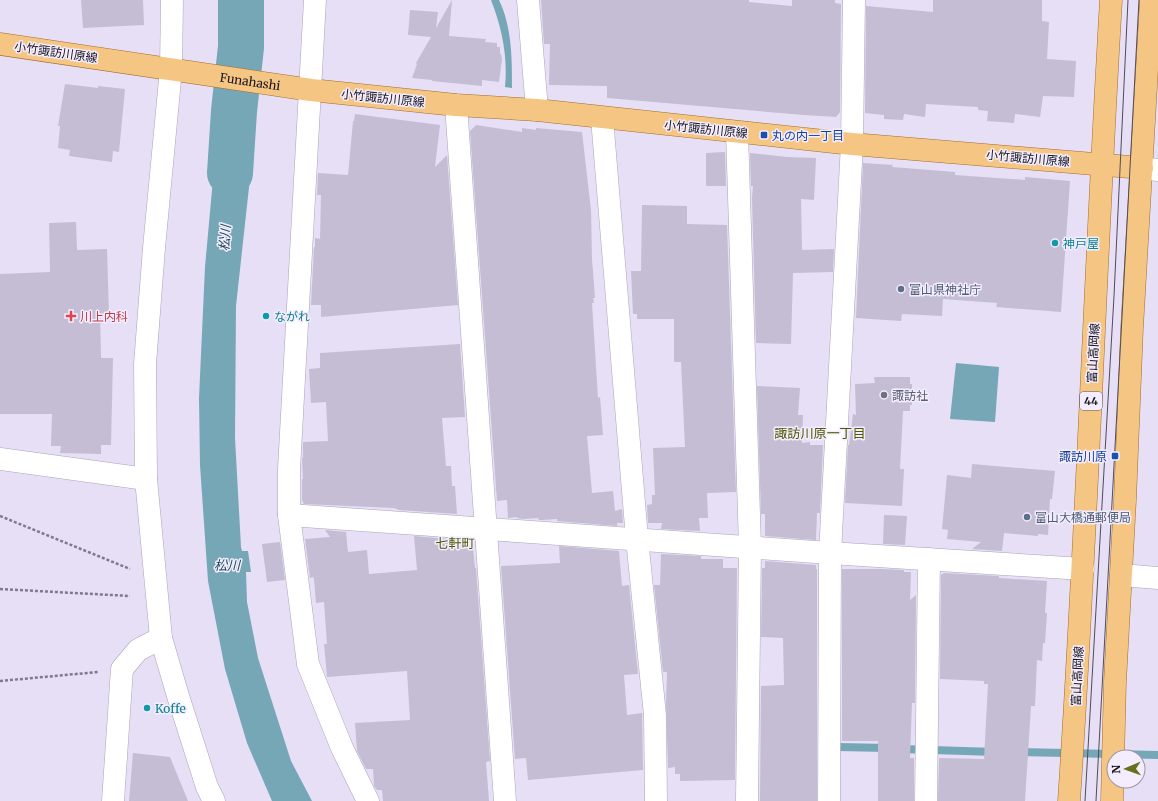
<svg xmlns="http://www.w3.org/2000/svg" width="1158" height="801" font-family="Merriweather,'Noto Sans JP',serif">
<rect width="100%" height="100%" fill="#e7dff5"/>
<!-- water -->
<g fill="#75a7b7">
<path d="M226,0h32v27l-2,23 -21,-3v-5l-9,-2z"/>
<path d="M491,0h8c13,27 13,58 13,88l-7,-1c3,-30 -3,-59 -14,-87z"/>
<path d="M227,110h23l-2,28v21l4,1 -16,146 -1,132 6,109 1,4h6l3,21h-5l1,30 11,56 33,103 21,40h-40l-25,-58 -22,-74 -17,-88 -8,-116 -1,-67 6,-131 14,-154 7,1z"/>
<path d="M956,363l43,4 -4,55 -45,-3z"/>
</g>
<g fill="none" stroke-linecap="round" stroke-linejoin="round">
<!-- stream -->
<g stroke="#75a7b7" stroke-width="8">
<path d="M838,747l49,1"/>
<path d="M901,749l94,3"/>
<path d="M1019,752l139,3"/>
</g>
<!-- river -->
<path stroke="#75a7b7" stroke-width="46" d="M230,173l4,-62 7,-64v-47"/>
</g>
<!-- building -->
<g fill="#c5bdd3">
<path d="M81,0h62l1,25 -61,3z"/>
<path d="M452,0l-3,36 37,3 -1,3 12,1v4h3v7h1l1,5 -3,23 -17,-2v6l-50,-5v-1l-20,-2 5,-14 -1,-1 15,-26 -23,-2 2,-25 28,2 -2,16z"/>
<path d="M541,0h208v2l43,4v-6h43v3l6,1 -1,108 -4,5 -32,-2 -197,-17v-12l-58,-1 1,-41h-6z"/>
<path d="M933,0h109v21l7,1 -2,37 29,2 -2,36 -31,-1 -3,21 -25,-3 -1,9 -27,-2 1,-10 -10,-1v-3l-52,-3 -1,13 -21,-3 -1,6 -19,-1v-4l-19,-2 1,-107 67,6z"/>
<path d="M65,84l33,4v-2l27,3 -6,63 -6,-1 -1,11 -43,-6 1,-6 -12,-2 2,-22h-2z"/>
<path d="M355,114l85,11 -5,42 12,-12 11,150 -137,12v-12h-10l3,-58h1v-9l5,1 1,-44h-4l1,-22 30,2 5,-54h1z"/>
<path d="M476,125l46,7v-4l14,2v-2l46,4 9,78 1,49 3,39h-2l1,5h-2l6,95 2,-1 3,38 -16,1 5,57 21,-2 2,20 7,-2 1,14h-6v3l-60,-5v-2l-15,1h-3l-1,-2 -14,1 -7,-1v-1l-9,1 -1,-18 -10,1 -27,-370z"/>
<path d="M725,152l1,34h-20v-33z"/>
<path d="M750,153l37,4 29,1 -2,42 -13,-1 1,51 32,-1 -1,23 -40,1 -2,71 -35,-1 -4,-145 1,-12h-2z"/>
<path d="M863,163l30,2 -1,2 63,5v3l70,5v-3l45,4 -9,131 -65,-5 1,-4 -54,-4 -1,17 -40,-2 -1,7 -45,-3z"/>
<path d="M642,205l45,1v18l40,1 9,267 -29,1 1,25h-9l1,13 -39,-2 1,-6h-14l-1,-18 5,-1v-9h3l-2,-47 32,-1 -4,-85h-7v-43h-37v-5h-4l-2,-43h10z"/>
<path d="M76,222l1,28 30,-1 2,65h-9l1,44h12l-2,87h-10v9l-41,-1 1,-7h-10l1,-32h-52v-140l50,-2 -1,-49z"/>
<path d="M460,344l5,73 -23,1 4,48h5l1,20h3l2,28 -58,-4 -5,-2 -90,-4 -2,-4v-21h1l-1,-20 1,-2v-15l25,-1 -2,-39 -15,1 -2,-34 11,-1v-15z"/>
<path d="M874,377h36v7h2v21h-2v6h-7l-3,58h4l-2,37 -57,-3 3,-58h1l4,-31 3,1 -1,-31 20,-1z"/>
<path d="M757,386l43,2 -2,27h5l-1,28 8,-1v3h13l-3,68h-3l-1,27 -51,-4v-22h-4z"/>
<path d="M972,464l83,7 -3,28h-2l-2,36 -10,-1v2l-34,-3 -2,18 -30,-2 9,-7 -34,-3 1,-9 -6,-1 5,-54 24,3z"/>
<path d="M884,515l23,1 -2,29 -22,-1z"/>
<path d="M325,530l21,2 2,20 19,-2 2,24 48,-4 -3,-34 45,4 1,9 13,-1 2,20h1l14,193 -4,1 3,39h-106l-1,-11h-5l-3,-4 -1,-17h-7l-9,-18 -2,-28 55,-3 -3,-49 -80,6 -3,-33h3l-3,-42 -8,1 -2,-24 -1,-2 -3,1 -5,-39 25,-2z"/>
<path d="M280,542l5,38 -18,2 -5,-38z"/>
<path d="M559,546l60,5 3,35 7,-1 9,89 -14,1 3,40 15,-2 1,57 -115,10 -2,-22 -11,1 -14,-193 59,-3z"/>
<path d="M661,554l40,2v3h22v9h14l-2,212 -55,1v-7h-5v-7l-7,1 -2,-66 1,-30h-4l-9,-87h6z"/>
<path d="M765,561l51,4v4h1v232h-57l1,-115 23,-1 -1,-47 -22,-1 1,-69h3z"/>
<path d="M842,569h40l22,1v2h7l-1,28 6,-5 -1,108h-3l-2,55h4v43h-36v-60h-36z"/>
<path d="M944,573l55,3v2l48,3 -2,32h2l-2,30h-2l-1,18 -5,-1 -2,46h-4l-6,95h-87l1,-43 45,1 4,-75h-4v-3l-44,-2 1,-104z"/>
<path d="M133,753l37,4 18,44h-59z"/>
</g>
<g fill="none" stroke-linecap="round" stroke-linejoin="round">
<!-- minor casing -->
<g stroke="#aba4b9" stroke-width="23">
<g id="minor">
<path d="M172,0l-1,69 -17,179 -9,116 1,115 15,159 17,58 29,91 7,14"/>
<path d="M315,0l-26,469v46l19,149 34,84 26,53"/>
<path d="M528,0l9,110"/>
<path d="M456,105l49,696"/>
<path d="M602,118l35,421 18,176 1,86"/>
<path d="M737,132l13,415 -3,254"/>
<path d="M1142,168l16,2"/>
<path d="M0,459l146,20"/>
<path d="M289,515l541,38 253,16"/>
<path d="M1121,575l37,3"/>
<path d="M113,801l9,-132 16,-19 23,-12"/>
<path d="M829,801l1,-248 22,-409 2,-144"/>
<path d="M926,801l3,-242"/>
</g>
</g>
<!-- major casing -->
<g stroke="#a36e2a" stroke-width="23">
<g id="major">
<path id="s1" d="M0,44l311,46 145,15 81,5 315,34 290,24"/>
<path d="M1069,801c18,-267 26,-534 42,-801"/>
<path d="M1112,801l3,-119 10,-182 7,-172 19,-328"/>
</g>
</g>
<!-- path -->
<g stroke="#7f7a89" stroke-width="2.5" stroke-dasharray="3 2" stroke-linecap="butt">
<path d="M0,516l130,53"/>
<path d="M0,589l130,7"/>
<path d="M0,681l98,-9"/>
</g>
<!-- minor -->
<use href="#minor" stroke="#fff" stroke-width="22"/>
<!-- major -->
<use href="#major" stroke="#f5c583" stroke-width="22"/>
<!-- tram -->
<g stroke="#504c58" stroke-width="1">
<path d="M1085,801l29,-505 14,-296"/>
<path d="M1096,801l43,-801"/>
</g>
</g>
<!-- markers -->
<g fill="#1a4fb4" stroke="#f3edff" stroke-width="1.5">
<rect x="760" y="131" width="8" height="8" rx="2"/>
<rect x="1111" y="452" width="8" height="8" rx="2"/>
</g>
<g fill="#0f9aa8" stroke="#f3edff" stroke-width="1.5">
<circle cx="1055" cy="243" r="4"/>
<circle cx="266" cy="316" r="4"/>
<circle cx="147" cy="708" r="4"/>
</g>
<g fill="#5c6f8a" stroke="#f3edff" stroke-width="1.5">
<circle cx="901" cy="289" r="4"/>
<circle cx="1027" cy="517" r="4"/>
</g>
<path fill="#e0444e" stroke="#f3edff" stroke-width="1.5" d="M69 310h4v4h4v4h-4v4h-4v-4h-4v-4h4z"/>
<circle fill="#6b7280" stroke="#f3edff" stroke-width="1.5" cx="884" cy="395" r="4"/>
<g text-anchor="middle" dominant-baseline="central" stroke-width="3" stroke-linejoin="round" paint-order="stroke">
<!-- shield labels -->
<rect fill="#f3edff" stroke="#595560" stroke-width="1" x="1080" y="392" width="22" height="18" rx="3"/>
<g font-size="11" font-weight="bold" fill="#17141c">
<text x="1091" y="401">44</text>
</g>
<!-- street labels -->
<g font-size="12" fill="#17141c" stroke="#f3edff">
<text transform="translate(56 52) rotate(8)">小竹諏訪川原線</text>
<text stroke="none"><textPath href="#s1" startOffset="253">Funahashi</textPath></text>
<text transform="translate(383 98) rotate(6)">小竹諏訪川原線</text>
<text transform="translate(706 129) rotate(6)">小竹諏訪川原線</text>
<text transform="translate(1028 158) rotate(5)">小竹諏訪川原線</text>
<text transform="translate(1093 353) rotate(-87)">富山高岡線</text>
<text transform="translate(1077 676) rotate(-87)">富山高岡線</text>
</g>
<!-- transit labels -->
<g font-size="12" fill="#164399" stroke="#f3edff" text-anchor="start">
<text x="772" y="135">丸の内一丁目</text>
<text x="1107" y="456" text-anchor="end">諏訪川原</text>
</g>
<!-- culture labels -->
<g font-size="12" fill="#0d838f" stroke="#f3edff" text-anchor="start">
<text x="1063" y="243">神戸屋</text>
<text x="274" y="316">ながれ</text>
<text x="155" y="708">Koffe</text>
</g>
<!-- service labels -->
<g font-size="12" fill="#4e5e75" stroke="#f3edff" text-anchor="start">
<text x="909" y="289">富山県神社庁</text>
<text x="1035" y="517">富山大橋通郵便局</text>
</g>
<!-- health labels -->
<g font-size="12" fill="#be3a42" stroke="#f3edff" text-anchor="start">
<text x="80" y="316">川上内科</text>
</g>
<!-- worship labels -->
<g font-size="12" fill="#5b616d" stroke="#f3edff" text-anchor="start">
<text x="892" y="395">諏訪社</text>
</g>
<!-- water labels -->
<g font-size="13" font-style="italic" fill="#1b4755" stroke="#f3edff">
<text transform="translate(225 238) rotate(-86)">松川</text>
<text x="227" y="565">松川</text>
</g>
<!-- neighbourhood labels -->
<g font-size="13" fill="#4e5904" stroke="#f3edff">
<text x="820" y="433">諏訪川原一丁目</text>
<text x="455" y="543">七軒町</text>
</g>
</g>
<!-- north arrow -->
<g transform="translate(1126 769) rotate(268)"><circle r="19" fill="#f3edff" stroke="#9b96a4"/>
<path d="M0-3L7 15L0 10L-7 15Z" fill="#65721c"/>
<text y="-6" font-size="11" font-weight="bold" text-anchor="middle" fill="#17141c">N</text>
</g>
</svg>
